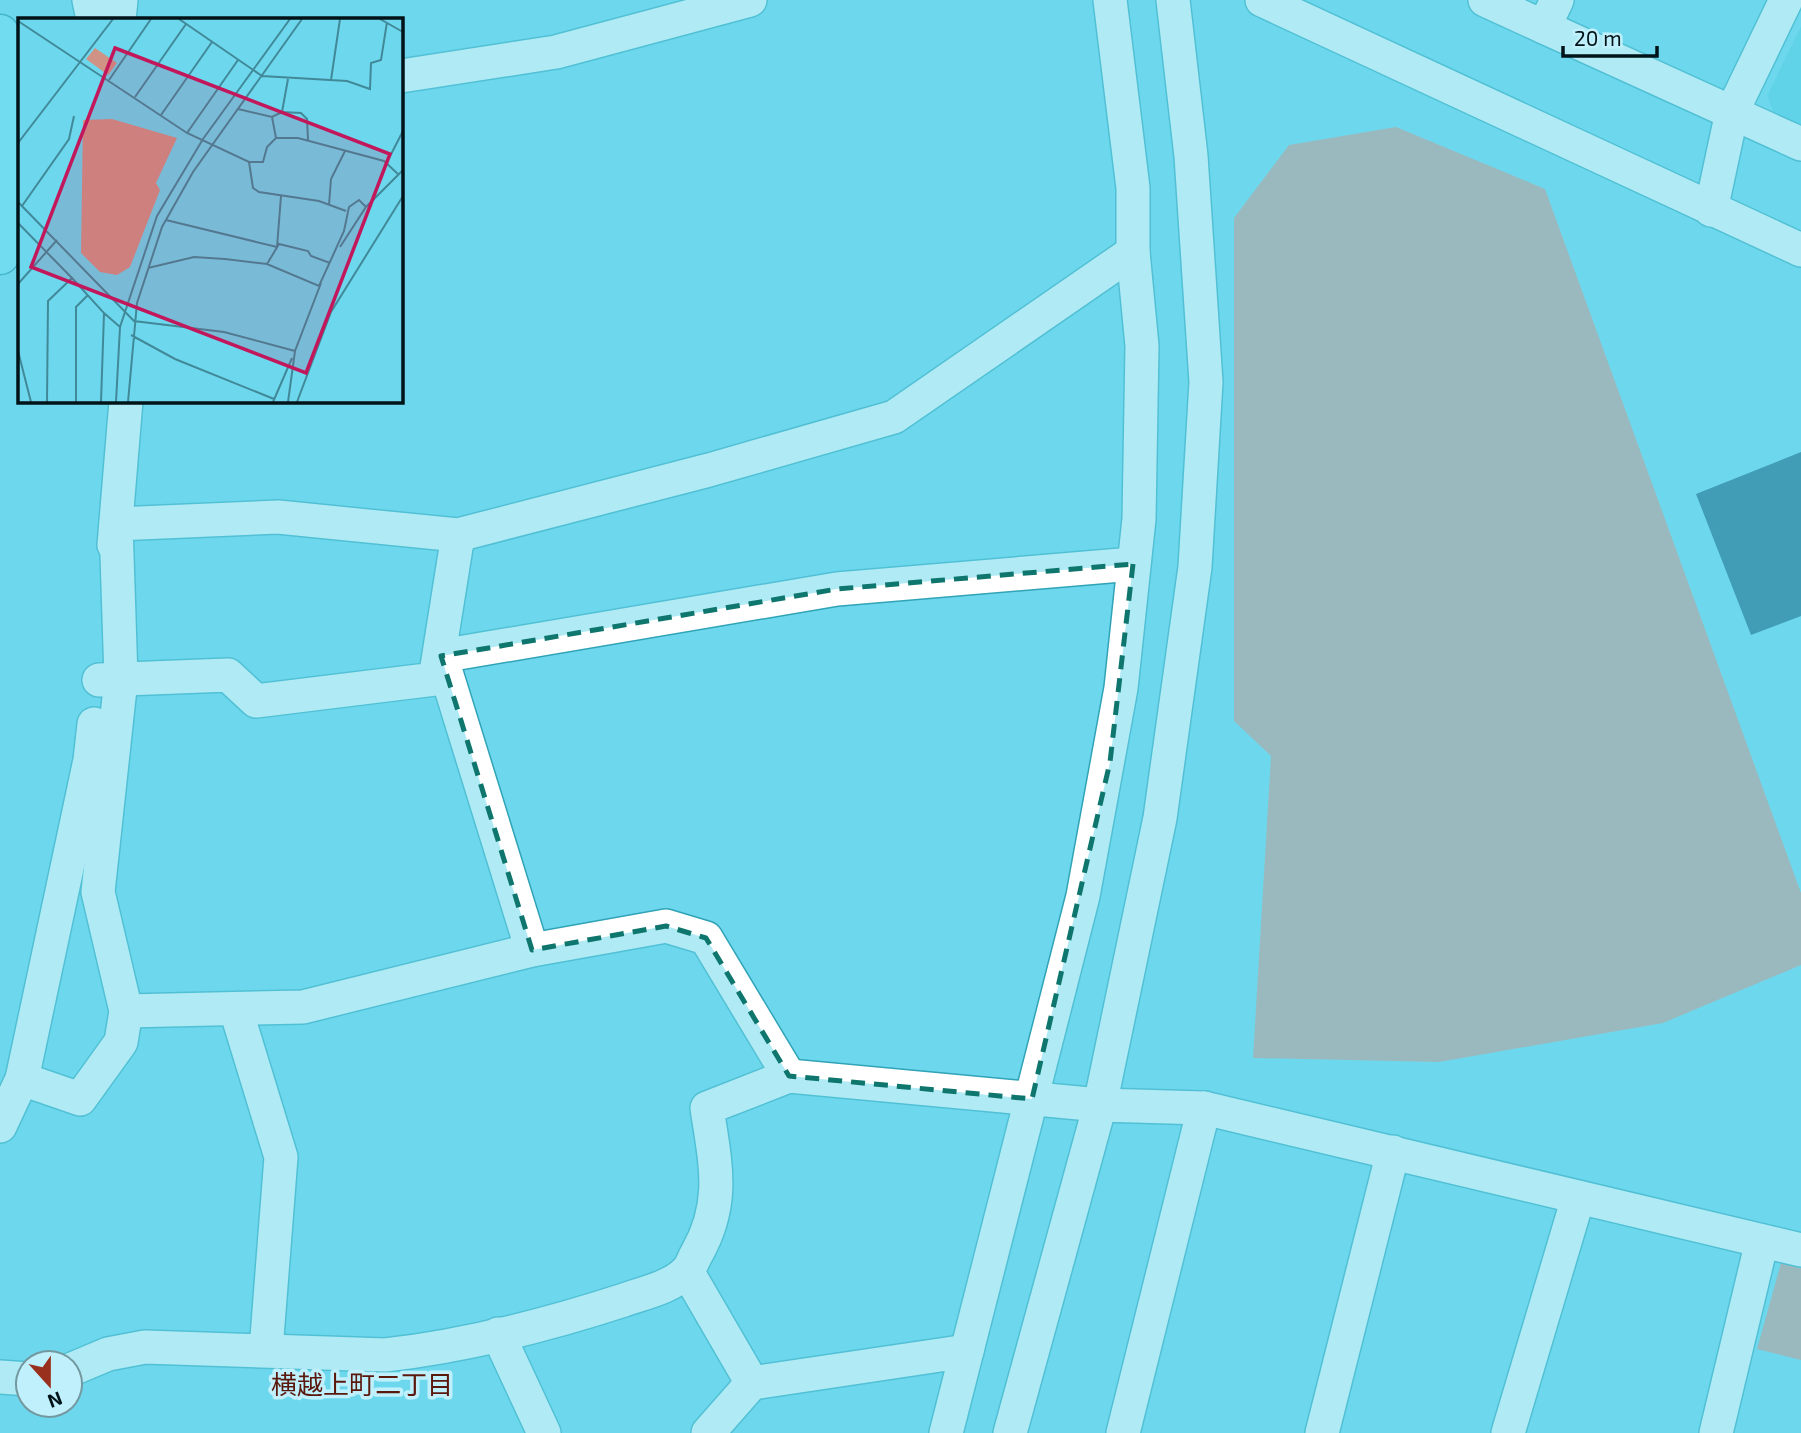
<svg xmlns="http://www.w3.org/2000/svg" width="1801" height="1433" font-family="'Exo 2','Noto Sans JP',sans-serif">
<rect width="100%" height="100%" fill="#6dd8ed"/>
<!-- built -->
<path fill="#53cce4" d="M1801,26v104l-25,-12 -9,-22z"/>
<!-- green -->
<g fill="#d09285">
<path d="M1396,127l149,62 256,704v72l-138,58 -224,39 -186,-4 18,-302 -37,-35v-503l55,-73z"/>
<path d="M1781,1263l20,5v92l-44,-11z"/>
</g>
<!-- building -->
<path fill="#0d5573" d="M1801,452v164l-50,19 -55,-141z"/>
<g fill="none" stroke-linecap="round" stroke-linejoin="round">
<!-- minor casing -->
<g stroke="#30a3b7" stroke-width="36">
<g id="minor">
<path d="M89,0l4,19"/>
<path d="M1262,0l539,250"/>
<path d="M1485,0l59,27 13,-27"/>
<path d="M119,19l2,-19"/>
<path d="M1544,27l257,117"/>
<path d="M401,76l155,-24 194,-52"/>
<path d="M1711,210l21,-98 54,-112"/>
<path d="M114,545l12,-144"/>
<path d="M99,680l129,-5 28,26 179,-22 23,-144"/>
<path d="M532,950l-91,-294 396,-67 296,-25"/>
<path d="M236,1010l45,147 -15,193"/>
<path d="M126,1011l177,-4 229,-57 134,-24 40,12 83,138"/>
<path d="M22,1079l58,20 41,-57 5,-31 -28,-119 23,-213 -5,-155 162,-7 180,18 251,-65 185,-53 239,-165"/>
<path d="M0,1126l22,-47 68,-319 4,-36"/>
<path d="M687,1271l65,112"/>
<path d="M498,1334l46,99"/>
<path d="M70,1370l38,-16 37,-7 240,8c81,-9 162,-30 239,-55 20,-7 48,-13 63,-29 4,-4 7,-13 10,-18 29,-51 18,-91 10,-145l82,-32 311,29 104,3 597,142"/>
<path d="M0,1377l28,2"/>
<path d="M708,1433l44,-50 215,-32"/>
<path d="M946,1433l137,-537 38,-208 18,-169 3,-173 -9,-94v-64l-23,-188"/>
<path d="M1010,1433l90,-328 60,-287 35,-251 11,-185 -15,-226 -18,-156"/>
<path d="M1123,1433l81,-325"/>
<path d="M1322,1433l71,-281"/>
<path d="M1508,1433l70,-235"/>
<path d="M1716,1433l46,-192"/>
</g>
</g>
<!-- primary casing -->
<g stroke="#138b9f" stroke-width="41">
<path id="primary" d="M0,34l4,148 -4,73"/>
</g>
<!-- minor -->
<use href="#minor" stroke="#fff" stroke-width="33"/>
<!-- primary -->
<use href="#primary" stroke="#77e0f1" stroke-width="38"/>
</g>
<!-- marked area -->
<path d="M0 0H1801V1433H0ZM1133,564l-23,198 -78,337 -243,-23 -83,-138 -40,-12 -134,24 -91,-294 396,-67z" fill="#6dd8ed" fill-opacity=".55" fill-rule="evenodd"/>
<path fill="none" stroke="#0f766e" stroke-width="5" stroke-dasharray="14 9" stroke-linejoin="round" d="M1133,564l-23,198 -78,337 -243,-23 -83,-138 -40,-12 -134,24 -91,-294 396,-67z"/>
<g text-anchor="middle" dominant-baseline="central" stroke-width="7" stroke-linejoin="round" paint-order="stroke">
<!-- neighbourhood labels -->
<g font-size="26" fill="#5a170b" stroke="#c0f0fb">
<text x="362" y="1383">横越上町二丁目</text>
</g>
</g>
<!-- overview -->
<g transform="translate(18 18)">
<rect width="385" height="385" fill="#6dd8ed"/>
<path d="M77,30l22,15 -9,12 -22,-16zM94,101l65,19 -21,45 4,7 -30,77 -13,8 -17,-3 -19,-19 2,-133z" fill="#d09285"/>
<path fill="none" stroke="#418998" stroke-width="2" d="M161,1l83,57 85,5 23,8 1,-26 10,-3 6,-38M362,1l23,13M0,3l169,112 62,29h14l4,-15 9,-9h22l86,23 15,14M91,62l42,-61M313,62l9,-61M117,79l51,-73M220,91l34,8 10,-5 6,-33M264,94l19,1 6,6 1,21M143,97l51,-73M254,99l4,21M169,115l51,-73M0,125l95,-124M231,144l4,26 6,4 60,9 27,10M369,144l16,-31M0,184l116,119 90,11 71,19M311,187l2,-26 14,-28M4,188l47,-67 5,-23M148,202l111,27 4,-51M0,205l54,55M322,229l26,-40 37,-37M249,246l12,-20 29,7 3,5 19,7M130,250l46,-11 31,2 42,5 52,22 25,-55 5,-24 10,-7 7,7M0,266l39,-44M86,295l16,14M113,317l44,24 99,40M0,333l13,51M29,384l1,-101 24,-23 32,35 -3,89M58,384v-95l12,-12M98,384l4,-75 37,-111 46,-77 87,-120M110,384l9,-99 25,-76 31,-55 109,-153M255,384l19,-44M270,384l7,-51 26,-68M279,384l34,-90 72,-116"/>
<path fill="#c2185b" fill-opacity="0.15" stroke="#c2185b" stroke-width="3.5" d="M97,30l275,106 -84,219 -275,-106z"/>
<rect width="385" height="385" fill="none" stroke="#001318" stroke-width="3.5"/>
</g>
<!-- north arrow -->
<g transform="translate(49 1384) rotate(159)"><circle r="33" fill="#c0f0fb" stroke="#7398a0" stroke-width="2"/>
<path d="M0-5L12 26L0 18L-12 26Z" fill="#99301d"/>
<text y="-10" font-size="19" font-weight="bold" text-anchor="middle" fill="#001318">N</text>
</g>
<!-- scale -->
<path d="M1563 46v10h94v-10" fill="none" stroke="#001318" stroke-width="3.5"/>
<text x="1574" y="46" font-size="21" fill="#001318" stroke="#c0f0fb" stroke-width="5" paint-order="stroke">20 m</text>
</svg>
